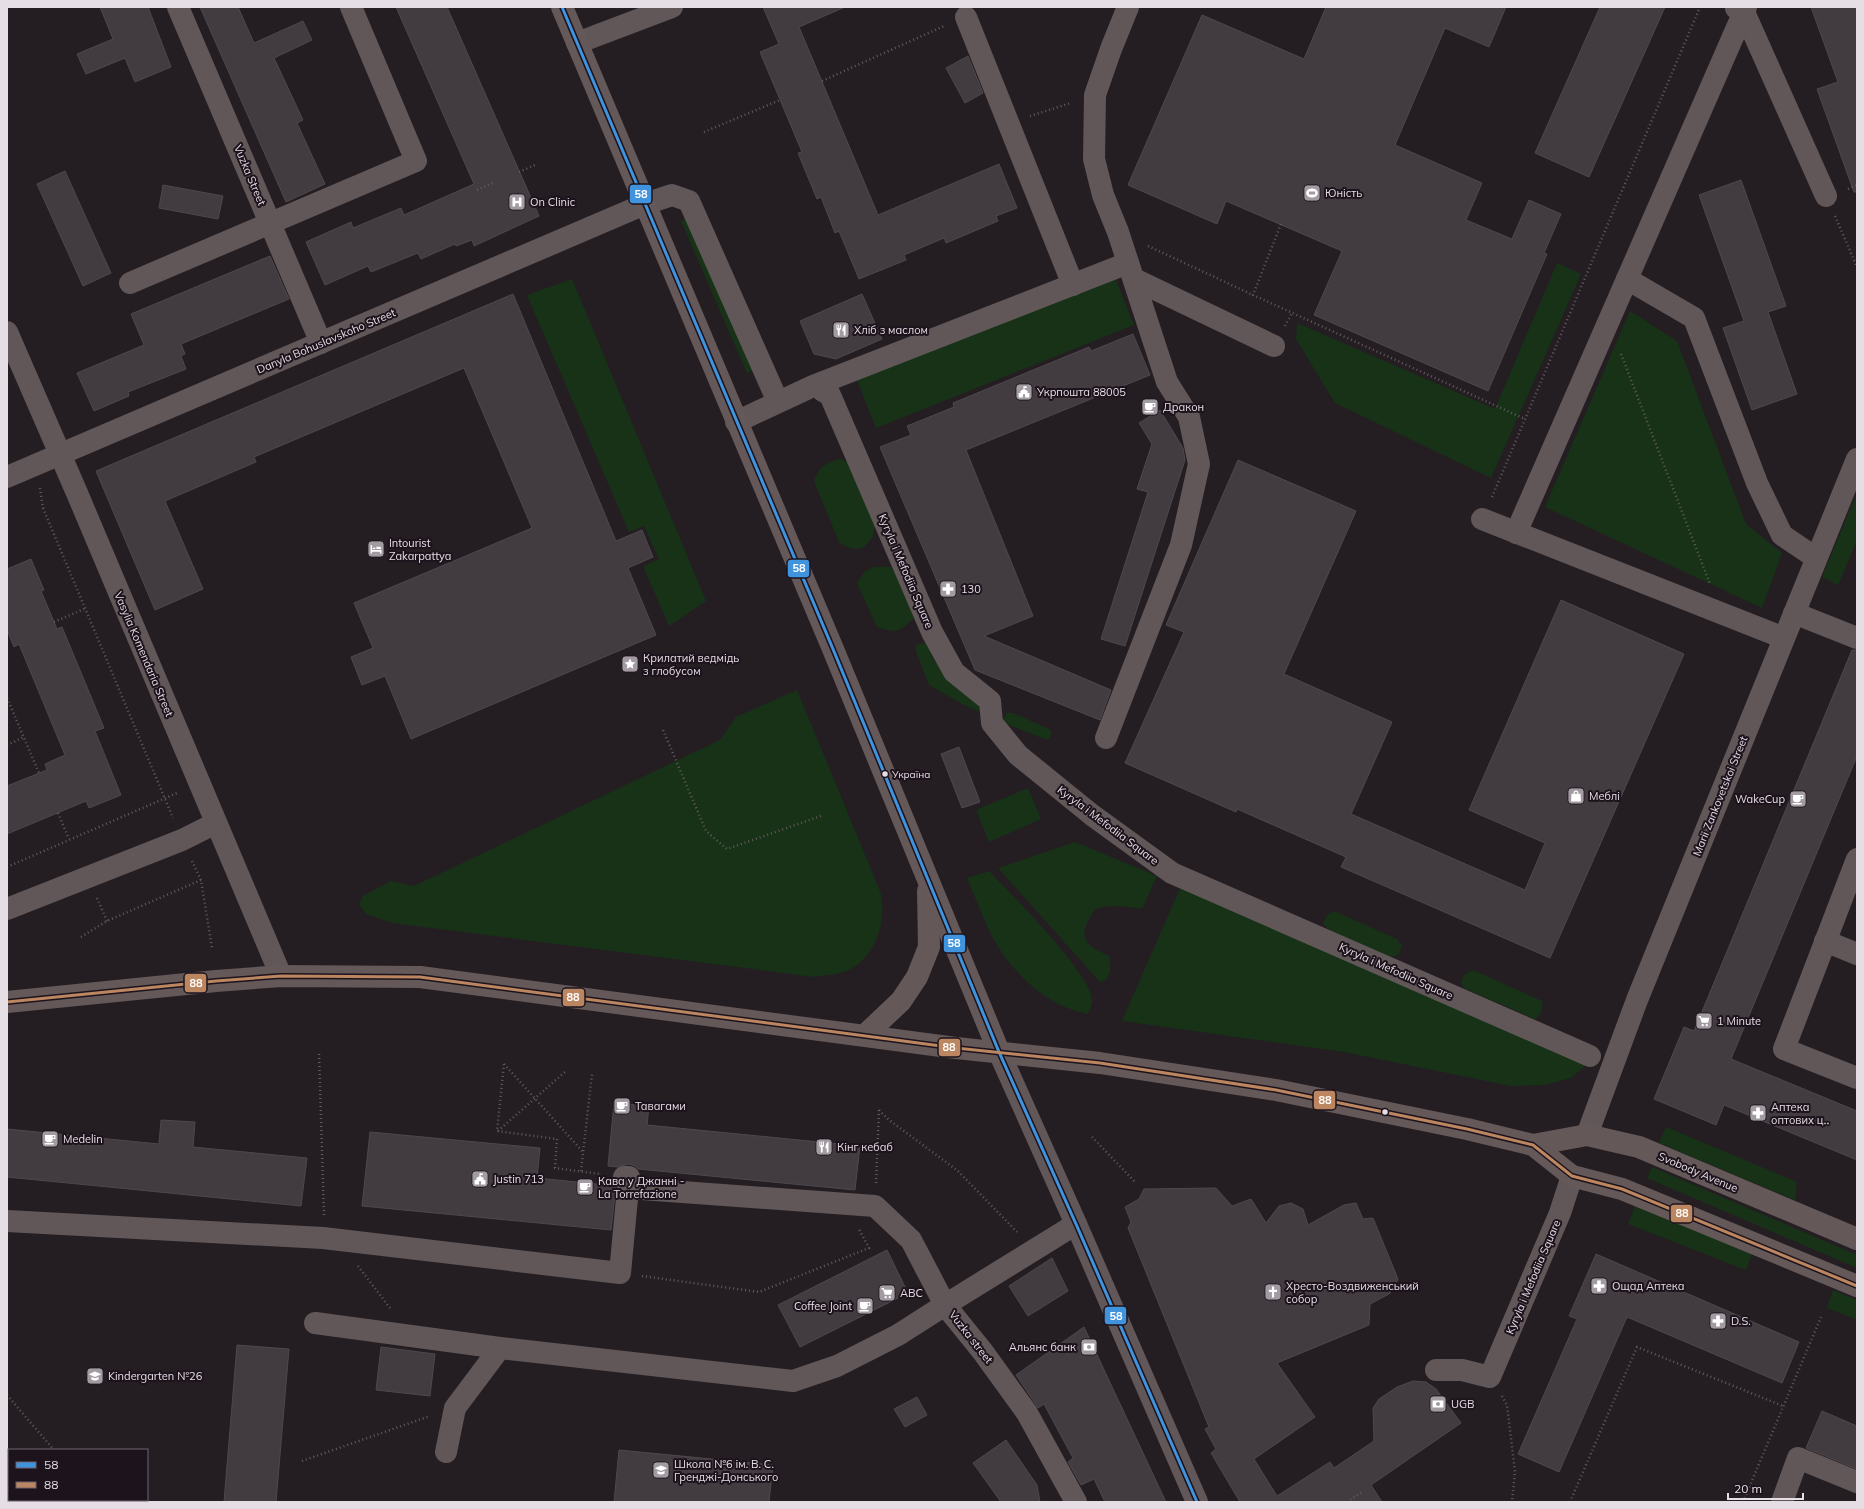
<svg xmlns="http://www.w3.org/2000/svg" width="1864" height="1509" font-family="Mulish,sans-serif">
<rect width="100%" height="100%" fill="#241e23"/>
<!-- green -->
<g fill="#173217">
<path d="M690,217l66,152 -9,4 -66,-152z"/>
<path d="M1557,263l24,11 -90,204 -156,-75 -39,-64 1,-16 198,86z"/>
<path d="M1114,275l20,50 -258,103 -20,-50z"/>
<path d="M572,279l134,322 -37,25 -26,-60 16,-7 -15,-33 -15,6 -102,-237z"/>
<path d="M1630,311l47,30 69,183 36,29 -20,55 -217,-101z"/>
<path d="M841,459l11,6 23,58 -2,14 -10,11c-10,2 -16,0 -24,-6l-25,-61c4,-13 13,-20 27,-22z"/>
<path d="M1857,493v47l-19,45 -16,-8z"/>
<path d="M874,567h18l22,51c-14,13 -17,16 -37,9l-20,-44 8,-12z"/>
<path d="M926,642l9,20 48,41 -3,9 -16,-7 -35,-20 -13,-34v-6z"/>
<path d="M797,690l83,201c8,29 -5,69 -34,80 -9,4 -21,4 -31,6l-423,-54 -26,-9 -7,-9 4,-9 28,-15 23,5 306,-146 16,-23z"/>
<path d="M1006,713h7l36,16 3,4 -3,6h-5l-37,-15 -3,-4z"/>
<path d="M1028,788l13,31 -52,23 -13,-32z"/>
<path d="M1075,842l82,34 -15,33c-17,-3 -30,-5 -47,0 -17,26 -14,35 14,47 2,9 2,16 -3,24l-6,2 -102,-114z"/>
<path d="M989,871c21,22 102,102 103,129 1,4 -3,10 -4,14 -8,-2 -16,-4 -23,-7 -29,-12 -56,-40 -71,-67 -10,-19 -18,-41 -27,-62z"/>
<path d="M1181,886l405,179 -15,13 -26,7 -34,1 -167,-34 -222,-31z"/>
<path d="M1334,911l63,28 5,7 -4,9 -8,2 -58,-25 -9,-8 4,-9z"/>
<path d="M1473,970l69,31c1,8 0,12 -7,18l-71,-31 -3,-6 3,-7z"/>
<path d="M1666,1127l131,55 -2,18 -136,-57z"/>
<path d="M1652,1167l205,88v13l-210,-90z"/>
<path d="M1635,1206l118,46 -7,18 -118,-46z"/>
<path d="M1833,1290l24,10v20l-30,-12z"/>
</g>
<!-- building -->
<g fill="#423c41" stroke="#4e484d">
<path d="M100,7h48l23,60 -36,15 -10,-24 -39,16 -9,-20 36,-15z"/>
<path d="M200,7h38l16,36 49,-22 9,19 -38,18 29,62 -6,3 28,61 -39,18z"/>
<path d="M396,7h51l92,209 -65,30 -2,-6 -16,6 -1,-2 -34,15 -3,-6 -47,19 -3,-6 -43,19 -19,-43 45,-20 2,6 48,-20 3,7 70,-31z"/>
<path d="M763,7h82l-46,20 79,188 121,-51 18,44 -21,8 2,5 -52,22 -2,-5 -40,17 2,5 -47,19 -20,-48 -4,2 -14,-36 -4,2 -19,-46 4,-1 -42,-100 19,-8z"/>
<path d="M1326,7h180l-17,40 -44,-19 -50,117 87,38 -16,37 46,19 17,-39 32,14 -17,39 3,1 -59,137 -174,-76 28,-64 -116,-50 -9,23 -89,-39 74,-170 102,44z"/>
<path d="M1600,7h65l-76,170 -54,-24z"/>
<path d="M1811,7h46v185h-3l-37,-103 21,-7z"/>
<path d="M968,56l15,37 -18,10 -19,-35z"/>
<path d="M65,171l46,102 -28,13 -46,-102z"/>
<path d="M1741,180l45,126 -18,6 29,82 -45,16 -29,-82 21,-7 -45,-126z"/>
<path d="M163,185l60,11 -5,23 -59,-11z"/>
<path d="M270,256l19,43 -108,45 4,10 -4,2 5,13 -58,23 1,4 -35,15 -17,-38 67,-28 -13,-31z"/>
<path d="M513,294l103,247 26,-11 11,27 -25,11 28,67 -245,104 -26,-63 -23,9 -11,-28 22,-9 -19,-45 178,-75 -68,-160 -210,89 2,5 -91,39 38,88 -48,21 -59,-139z"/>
<path d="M862,294l20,45 -46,20 -22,-5 -14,-33z"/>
<path d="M1133,334l17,41 -184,75 67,166 -49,20 127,54 -11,30 -125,-50 -95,-223 31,-12 -4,-9 47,-19 -1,-4 136,-56 2,4z"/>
<path d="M1160,410l23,38 2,12 -60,186 -24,-7 47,-147 -11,-3 15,-45 -13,-21z"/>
<path d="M1238,460l118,51 -72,163 108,48 -41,92 174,76 20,-47 -76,-33 92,-210 123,54 -134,304 -209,-91 5,-10 -109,-48 -1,3 -111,-49 59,-131 -18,-7z"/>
<path d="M31,559l13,31 -3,1 16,38 5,-2 42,101 -9,3 26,64 -32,13 -3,-7 -79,33v-48l40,-16 -2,-6 20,-9 -46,-111 -5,3 -7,-17v-61z"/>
<path d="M1852,650h5v106l-126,303 126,52v49l-133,-55 -8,20 -62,-26 30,-72 10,4z"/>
<path d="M959,747l21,55 -18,6 -21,-54z"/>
<path d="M614,1103l35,3 -2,19 213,21 -5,44 -217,-21 -3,-3 -6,-2 -12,3 -9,-1z"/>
<path d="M161,1120l34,2 -2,25 114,11 -6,48 -294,-29v-48l152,15z"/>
<path d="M370,1132l170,16 -3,30 79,8 -5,44 -249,-24z"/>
<path d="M1216,1188l16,18 19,-7 15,24 13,-17 12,-3 12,6 5,16 36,-20 12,-2 7,16 10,-1 25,61 -5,11 -4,4 -19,10 -1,21 -92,38 38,54 -61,42 23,37 53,-34 4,6 40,-27 -1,-33 6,-9 18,-12 16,-6 13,1 10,7 25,34 -90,62 11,17h-142l-29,-49 5,-4 -11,-20 4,-2 -81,-199 3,-6 -6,-15 14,-8 5,-10z"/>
<path d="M887,1250l21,43 -108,54 -22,-42z"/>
<path d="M1596,1254l203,88 -17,41 -155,-66 -68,155 -41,-18 59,-135 -8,-3z"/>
<path d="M1052,1258l16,33 -40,25 -19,-30z"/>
<path d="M1084,1327l74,158 8,17h-61l-11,-23 -13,6 -13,-23 5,-4 -29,-54 -6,4 -22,-33z"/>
<path d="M237,1345l52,4 -13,153h-52z"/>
<path d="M381,1347l54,7 -5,42 -54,-6z"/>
<path d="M917,1397l10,18 -22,12 -11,-18z"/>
<path d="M1822,1411l35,15v43l-51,-21z"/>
<path d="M1006,1440l31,45 3,17h-39l-28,-39z"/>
<path d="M619,1450l154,15 -4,37h-155z"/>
</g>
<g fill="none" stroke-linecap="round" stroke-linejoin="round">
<!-- path -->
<g stroke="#625a5d" stroke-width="2.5" stroke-dasharray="1 3" stroke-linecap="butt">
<path d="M822,81l122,-55"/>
<path d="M1030,116l41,-13"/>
<path d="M704,132l76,-32"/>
<path d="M519,172l16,-7"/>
<path d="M1848,189l9,-4"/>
<path d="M477,190l18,-8"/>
<path d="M1835,216l22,51"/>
<path d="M1281,224l-28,71 272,124"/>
<path d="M1148,246l105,49"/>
<path d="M1285,326l7,-13"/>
<path d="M1621,354l89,230"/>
<path d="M40,488l3,20"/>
<path d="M1492,497l208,-490"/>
<path d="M43,508l130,310"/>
<path d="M54,622l30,-13"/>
<path d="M7,641l4,-1"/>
<path d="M7,698l32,75"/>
<path d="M663,730l43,101 21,18 94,-33"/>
<path d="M7,745l17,-8"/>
<path d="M58,813l11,26"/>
<path d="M192,861l9,19 11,68"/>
<path d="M7,867l170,-74"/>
<path d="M97,898l10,23"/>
<path d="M81,937l26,-16 94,-41"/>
<path d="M319,1054l5,161"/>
<path d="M504,1064l-7,67 60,8 -2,29 45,6"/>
<path d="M504,1064l79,88"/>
<path d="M879,1110l10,10 69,51 59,61"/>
<path d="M498,1131l68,-60"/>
<path d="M1092,1137l44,46"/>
<path d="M581,1171l11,-97"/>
<path d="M876,1183l3,-73"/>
<path d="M358,1266l32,42"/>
<path d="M642,1276l117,16 110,-44 -10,-19"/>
<path d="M7,1395l47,55"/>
<path d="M1502,1396l5,9 8,67 -3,30"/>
<path d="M302,1461l128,-45"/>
<path d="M88,1502l1,-2"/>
<path d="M1347,1502l15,-10"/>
<path d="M1570,1502l67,-155 146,59"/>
<path d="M1743,1502l78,-185"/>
</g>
<!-- minor -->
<g stroke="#615758" stroke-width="22">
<path d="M178,7l143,336"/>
<path d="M1736,8l8,4 82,184"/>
<path d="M966,17l107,268"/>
<path d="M577,43l95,-36"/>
<path d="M1134,279l140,67"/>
<path d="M1627,279l67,39 63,165 25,52 34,23"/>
<path d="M130,283l286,-122 -65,-154"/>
<path d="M7,332l70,161 204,483"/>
<path d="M823,391l7,4 102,237 22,40 36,29 2,22 26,32 74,60 80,58 418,183"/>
<path d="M736,422l77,-36 315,-123"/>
<path d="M7,477l638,-273 27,-9 17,6 89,201"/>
<path d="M1482,519l302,119"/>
<path d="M1516,533l230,-526"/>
<path d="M1794,613l63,25"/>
<path d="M1106,738l75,-193 18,-81 -10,-47 -22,-35 -49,-150 -15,-37 -9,-36 1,-64 16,-46 17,-42"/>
<path d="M1857,859l-73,190 73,29"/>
<path d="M7,909l175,-69 34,-17"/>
<path d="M1825,941l32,13"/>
<path d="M999,1052l77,172 121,278"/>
<path d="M1587,1135l50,-135 220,-541"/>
<path d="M7,1221l316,17 297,35 9,-96h-5"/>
<path d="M315,1323l185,25 293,33 44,-15 61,-31 47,-30 -34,-65 -36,-34 -247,-18"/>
<path d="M1436,1370h26l28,7 70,-164 12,-37"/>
<path d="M446,1452l9,-44 45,-60"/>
<path d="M1076,1502l-49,-89 -44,-61 -38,-47 131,-81"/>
<path d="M1782,1502l16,-44 59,24"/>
</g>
<!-- major -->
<g stroke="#645859" stroke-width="22">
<path d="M562,7l271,642 166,403"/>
<path d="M7,1002l209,-21 65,-5 139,1 536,71 144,15 176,27 191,39 66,16 39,31 50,13 235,97"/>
<path d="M865,1035l36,-34 16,-24 12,-30 -1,-56"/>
<path d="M1533,1145l54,-10 52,12 218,92"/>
</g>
<!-- bus-1 casing -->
<g stroke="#1d131c" stroke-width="6">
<path id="bus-1" d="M562,7l271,642 166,403 77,172 121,278"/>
</g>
<!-- bus-2 casing -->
<g stroke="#1d131c" stroke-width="6">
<path id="bus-2" d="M7,1002l209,-21 65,-5 139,1 536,71 144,15 176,27 191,39 66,16 39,31 50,13 235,97"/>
</g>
<!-- bus-1 -->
<use href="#bus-1" stroke="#4094de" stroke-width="3"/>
<!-- bus-2 -->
<use href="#bus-2" stroke="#bb8660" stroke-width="3"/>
</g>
<!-- icons -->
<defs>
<g id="stadium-square" transform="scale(0.9)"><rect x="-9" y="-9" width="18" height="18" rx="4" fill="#a29ba1" stroke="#1d131c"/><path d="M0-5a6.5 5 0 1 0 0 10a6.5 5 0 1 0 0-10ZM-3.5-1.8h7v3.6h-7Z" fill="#fff"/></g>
<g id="hospital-square" transform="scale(0.9)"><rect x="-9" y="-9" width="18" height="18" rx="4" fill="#a29ba1" stroke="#1d131c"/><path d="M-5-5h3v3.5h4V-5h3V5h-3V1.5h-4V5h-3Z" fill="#fff"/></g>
<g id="restaurant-square" transform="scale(0.9)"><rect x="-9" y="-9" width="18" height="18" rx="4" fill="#a29ba1" stroke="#1d131c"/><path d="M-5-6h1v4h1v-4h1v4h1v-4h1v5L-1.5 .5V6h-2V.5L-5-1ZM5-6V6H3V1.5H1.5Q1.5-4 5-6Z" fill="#fff"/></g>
<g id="civic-square" transform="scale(0.9)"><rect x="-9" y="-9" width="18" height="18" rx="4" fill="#a29ba1" stroke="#1d131c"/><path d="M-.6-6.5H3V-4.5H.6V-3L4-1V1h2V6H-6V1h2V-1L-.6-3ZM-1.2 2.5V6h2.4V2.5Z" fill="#fff"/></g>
<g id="cafe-square" transform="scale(0.9)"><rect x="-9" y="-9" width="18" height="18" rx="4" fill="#a29ba1" stroke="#1d131c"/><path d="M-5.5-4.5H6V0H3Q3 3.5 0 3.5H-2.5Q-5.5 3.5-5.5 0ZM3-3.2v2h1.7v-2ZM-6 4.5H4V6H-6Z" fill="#fff"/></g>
<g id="hotel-square" transform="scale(0.9)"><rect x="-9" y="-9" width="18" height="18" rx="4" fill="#a29ba1" stroke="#1d131c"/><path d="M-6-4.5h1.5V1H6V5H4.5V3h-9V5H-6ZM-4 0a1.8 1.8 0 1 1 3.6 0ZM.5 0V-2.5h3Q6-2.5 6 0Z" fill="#fff"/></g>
<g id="pharmacy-square" transform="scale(0.9)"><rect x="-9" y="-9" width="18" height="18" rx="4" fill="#a29ba1" stroke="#1d131c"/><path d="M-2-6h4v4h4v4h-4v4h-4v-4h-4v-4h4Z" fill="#fff"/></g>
<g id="sight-square" transform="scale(0.9)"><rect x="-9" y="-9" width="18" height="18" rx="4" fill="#a29ba1" stroke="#1d131c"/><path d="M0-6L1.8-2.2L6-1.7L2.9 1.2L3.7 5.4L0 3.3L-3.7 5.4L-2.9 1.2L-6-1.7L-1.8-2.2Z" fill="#fff"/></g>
<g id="shop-square" transform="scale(0.9)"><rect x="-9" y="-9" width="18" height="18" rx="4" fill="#a29ba1" stroke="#1d131c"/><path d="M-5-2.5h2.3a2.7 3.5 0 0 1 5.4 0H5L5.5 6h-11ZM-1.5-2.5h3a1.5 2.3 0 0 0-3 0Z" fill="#fff"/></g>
<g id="supermarket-square" transform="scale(0.9)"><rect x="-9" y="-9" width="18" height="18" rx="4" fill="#a29ba1" stroke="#1d131c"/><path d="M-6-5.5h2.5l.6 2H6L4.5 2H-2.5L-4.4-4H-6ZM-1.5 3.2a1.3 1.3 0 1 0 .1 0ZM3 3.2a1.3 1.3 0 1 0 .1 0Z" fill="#fff"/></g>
<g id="church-square" transform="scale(0.9)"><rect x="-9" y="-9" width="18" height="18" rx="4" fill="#a29ba1" stroke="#1d131c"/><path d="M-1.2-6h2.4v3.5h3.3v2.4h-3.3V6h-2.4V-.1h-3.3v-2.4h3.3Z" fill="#fff"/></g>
<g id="bank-square" transform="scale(0.9)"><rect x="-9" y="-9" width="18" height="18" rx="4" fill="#a29ba1" stroke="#1d131c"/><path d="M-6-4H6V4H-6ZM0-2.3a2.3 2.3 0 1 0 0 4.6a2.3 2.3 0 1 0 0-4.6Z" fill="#fff"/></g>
<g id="school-square" transform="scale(0.9)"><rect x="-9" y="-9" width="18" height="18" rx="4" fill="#a29ba1" stroke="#1d131c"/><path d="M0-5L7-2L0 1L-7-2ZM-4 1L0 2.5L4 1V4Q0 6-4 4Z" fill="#fff"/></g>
</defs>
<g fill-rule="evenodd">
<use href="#stadium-square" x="1312" y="193"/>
<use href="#hospital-square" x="517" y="202"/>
<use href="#restaurant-square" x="841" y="330"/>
<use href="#civic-square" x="1024" y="392"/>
<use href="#cafe-square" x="1150" y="407"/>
<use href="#hotel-square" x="376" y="549"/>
<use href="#pharmacy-square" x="948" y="589"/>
<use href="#sight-square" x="630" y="664"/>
<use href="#shop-square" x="1576" y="796"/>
<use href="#cafe-square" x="1798" y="799"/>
<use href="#supermarket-square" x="1704" y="1021"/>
<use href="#cafe-square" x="622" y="1106"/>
<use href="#pharmacy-square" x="1758" y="1113"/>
<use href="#cafe-square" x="50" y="1139"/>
<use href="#restaurant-square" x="824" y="1147"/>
<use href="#civic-square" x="480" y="1179"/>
<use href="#cafe-square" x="585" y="1187"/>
<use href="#pharmacy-square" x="1599" y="1286"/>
<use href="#church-square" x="1273" y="1292"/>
<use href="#supermarket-square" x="887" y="1293"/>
<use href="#cafe-square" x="865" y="1306"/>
<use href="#pharmacy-square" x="1718" y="1321"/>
<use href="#bank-square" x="1089" y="1347"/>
<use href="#school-square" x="95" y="1376"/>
<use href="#bank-square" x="1438" y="1404"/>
<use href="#school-square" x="661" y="1470"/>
</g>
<!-- markers -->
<g fill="#e6dee5" stroke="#1d131c" stroke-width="1.5">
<circle cx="885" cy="774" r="3.5"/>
<circle cx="1385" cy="1112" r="3.5"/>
</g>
<g text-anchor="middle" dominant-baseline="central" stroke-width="4" stroke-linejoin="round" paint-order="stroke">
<!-- bus labels -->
<g font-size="10" fill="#e6dee5" stroke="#1d131c" text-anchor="start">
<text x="892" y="774">Україна</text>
</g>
<!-- street labels -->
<g font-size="11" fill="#e6dee5" stroke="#1d131c">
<text transform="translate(250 175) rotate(67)">Vuzka Street</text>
<text transform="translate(326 341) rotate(-23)">Danyla Bohuslavskoho Street</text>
<text transform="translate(906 571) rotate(67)">Kyryla i Mefodiia Square</text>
<text transform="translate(144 654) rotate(67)">Vasylia Komendaria Street</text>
<text transform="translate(1720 796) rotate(-68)">Marii Zankovetskoi Street</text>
<text transform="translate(1108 825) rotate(37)">Kyryla i Mefodiia Square</text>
<text transform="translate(1396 971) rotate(24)">Kyryla i Mefodiia Square</text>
<text transform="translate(1698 1172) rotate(23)">Svobody Avenue</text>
<text transform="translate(1533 1277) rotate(-67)">Kyryla i Mefodiia Square</text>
<text transform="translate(971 1337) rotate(52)">Vuzka street</text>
</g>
<!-- poi labels -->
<g font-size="11" fill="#e6dee5" stroke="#1d131c" text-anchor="start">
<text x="1325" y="193">Юність</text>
<text x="530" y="202">On Clinic</text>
<text x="854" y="330">Хліб з маслом</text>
<text x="1037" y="392">Укрпошта 88005</text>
<text x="1163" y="407">Дракон</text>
<text x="389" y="543">Intourist<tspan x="389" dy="13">Zakarpattya</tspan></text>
<text x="961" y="589">130</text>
<text x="643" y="658">Крилатий ведмідь<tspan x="643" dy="13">з глобусом</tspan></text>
<text x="1589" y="796">Меблi</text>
<text x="1785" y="799" text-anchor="end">WakeCup</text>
<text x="1717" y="1021">1 Minute</text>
<text x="635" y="1106">Тавагами</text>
<text x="1771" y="1107">Аптека<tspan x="1771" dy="13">оптових ц‥</tspan></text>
<text x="63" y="1139">Medelin</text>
<text x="837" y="1147">Кінг кебаб</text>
<text x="493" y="1179">Justin 713</text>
<text x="598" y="1181">Кава у Джанні -<tspan x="598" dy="13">La Torrefazione</tspan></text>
<text x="1286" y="1286">Хресто-Воздвиженський<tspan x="1286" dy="13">собор</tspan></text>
<text x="1612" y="1286">Ощад Аптека</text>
<text x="900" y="1293">ABC</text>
<text x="852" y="1306" text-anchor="end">Coffee Joint</text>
<text x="1731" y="1321">D.S.</text>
<text x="1076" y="1347" text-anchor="end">Альянс банк</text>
<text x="108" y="1376">Kindergarten №26</text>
<text x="1451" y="1404">UGB</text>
<text x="674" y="1464">Школа №6 ім. В. С.<tspan x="674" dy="13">Гренджі-Донського</tspan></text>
</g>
</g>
<g stroke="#1d131c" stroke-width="1.5">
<rect x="629" y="184" width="23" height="20" rx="4" fill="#4094de"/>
<rect x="787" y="559" width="23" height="19" rx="4" fill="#4094de"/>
<rect x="943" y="934" width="23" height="19" rx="4" fill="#4094de"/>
<rect x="184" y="973" width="23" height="20" rx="4" fill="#bb8660"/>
<rect x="562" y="988" width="23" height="19" rx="4" fill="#bb8660"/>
<rect x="938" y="1038" width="23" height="19" rx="4" fill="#bb8660"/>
<rect x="1313" y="1090" width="23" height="20" rx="4" fill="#bb8660"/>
<rect x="1670" y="1204" width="23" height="19" rx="4" fill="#bb8660"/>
<rect x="1104" y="1306" width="23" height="19" rx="4" fill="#4094de"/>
</g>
<g font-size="11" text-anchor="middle" font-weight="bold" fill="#fff">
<text x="641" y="198">58</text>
<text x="799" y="572">58</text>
<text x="954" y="947">58</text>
<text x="196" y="987">88</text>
<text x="573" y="1001">88</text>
<text x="949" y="1051">88</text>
<text x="1325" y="1104">88</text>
<text x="1682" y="1217">88</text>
<text x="1116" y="1320">58</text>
</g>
<!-- border -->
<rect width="1864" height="1509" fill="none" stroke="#e6dee5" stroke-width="16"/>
<!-- legend -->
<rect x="8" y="1449" width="140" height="52" fill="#1d131c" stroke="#6d646c"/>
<rect x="16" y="1462" width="20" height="6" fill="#4094de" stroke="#6d646c"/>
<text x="44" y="1469" font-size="12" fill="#e6dee5">58</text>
<rect x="16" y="1482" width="20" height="6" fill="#bb8660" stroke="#6d646c"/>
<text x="44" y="1489" font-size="12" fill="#e6dee5">88</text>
<!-- scale -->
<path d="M1728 1493v6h75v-6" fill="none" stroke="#e6dee5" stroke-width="2"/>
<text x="1734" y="1493" font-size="12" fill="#e6dee5" stroke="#1d131c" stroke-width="3" paint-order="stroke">20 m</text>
</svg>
